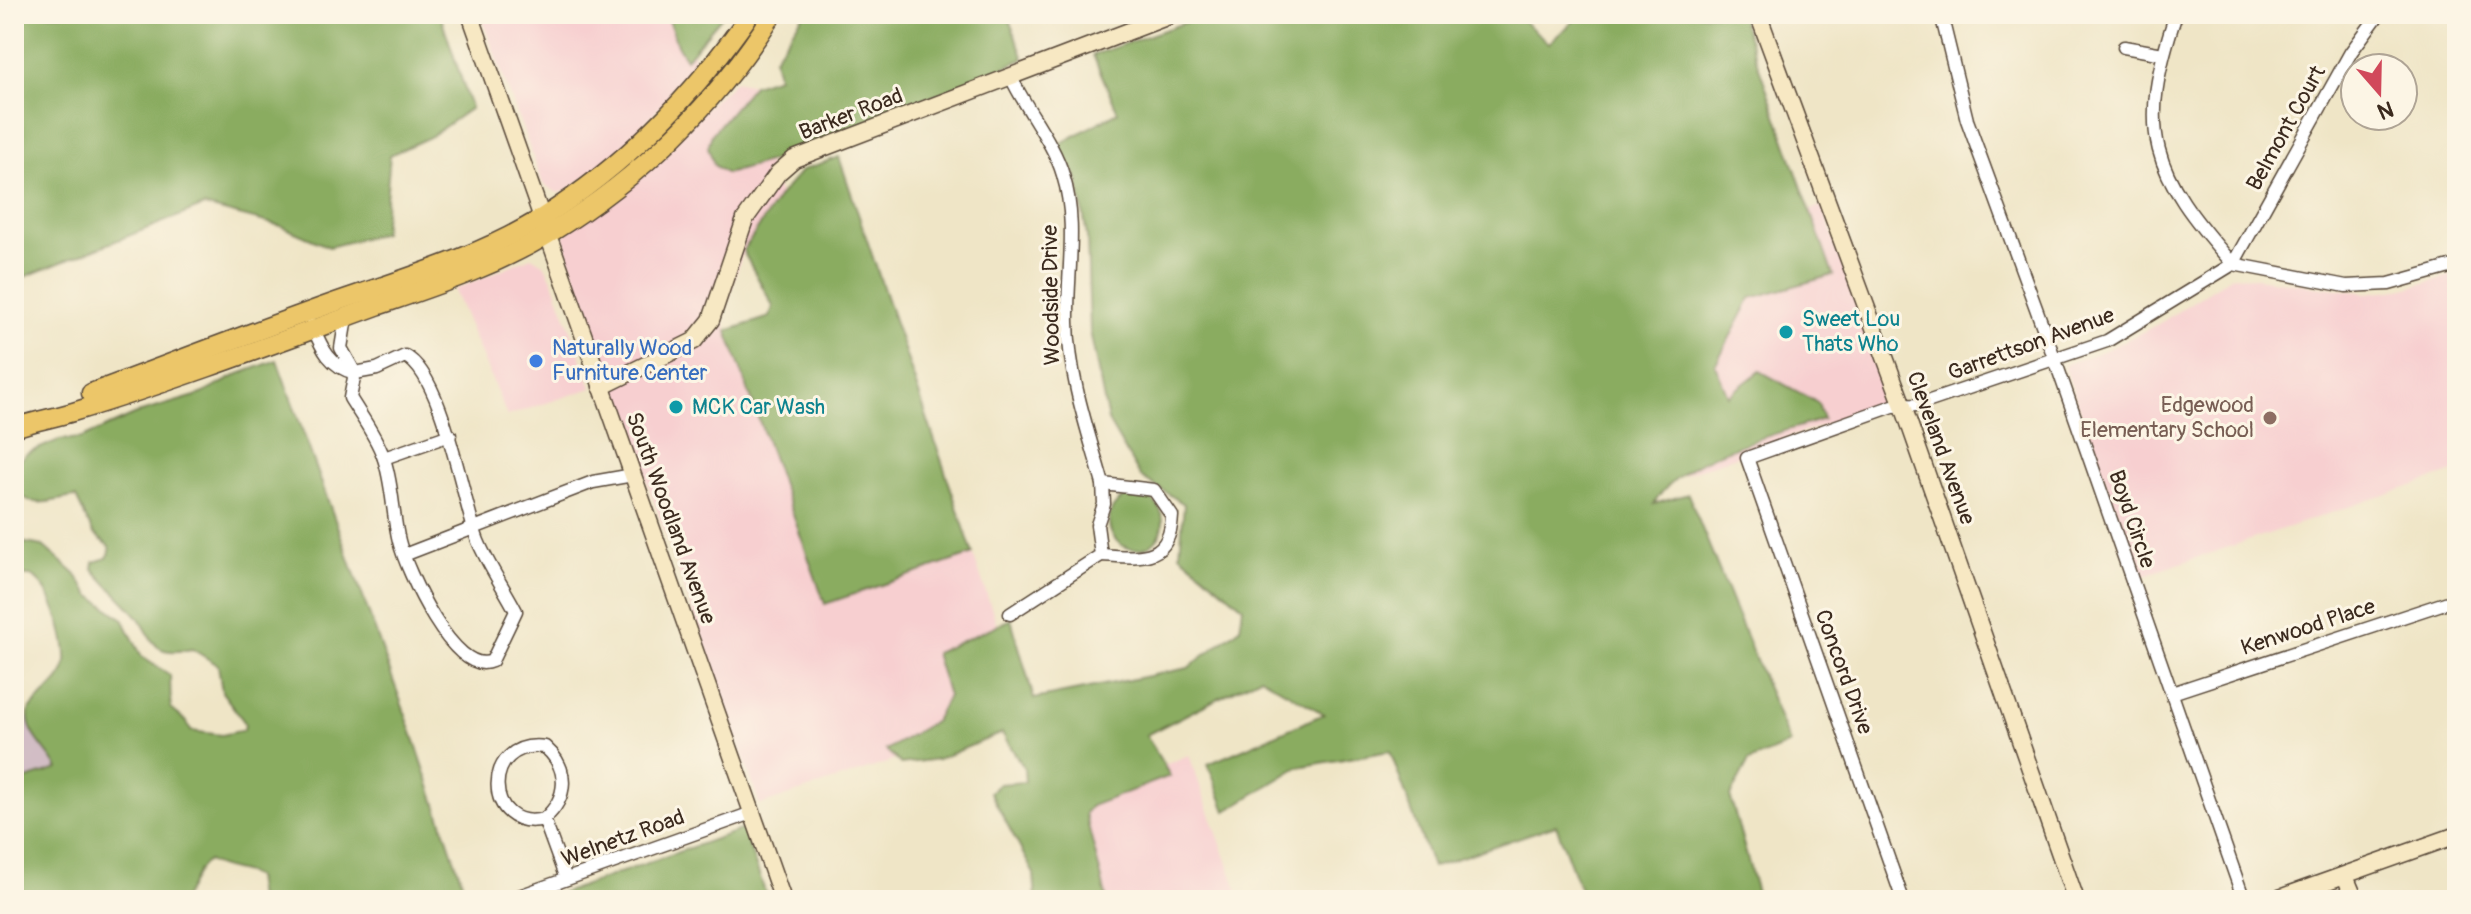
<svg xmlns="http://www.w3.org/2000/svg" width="2471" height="914" font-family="Pangolin,sans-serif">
<rect width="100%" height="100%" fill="#fcf5e5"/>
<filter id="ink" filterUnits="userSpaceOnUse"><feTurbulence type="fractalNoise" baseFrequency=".0125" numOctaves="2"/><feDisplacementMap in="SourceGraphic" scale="16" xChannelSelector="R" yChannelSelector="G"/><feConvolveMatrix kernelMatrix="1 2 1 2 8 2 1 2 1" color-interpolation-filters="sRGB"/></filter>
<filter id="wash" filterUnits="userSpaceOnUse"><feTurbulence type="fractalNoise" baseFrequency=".006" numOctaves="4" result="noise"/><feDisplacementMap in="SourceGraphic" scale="32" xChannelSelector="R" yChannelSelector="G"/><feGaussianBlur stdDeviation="1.8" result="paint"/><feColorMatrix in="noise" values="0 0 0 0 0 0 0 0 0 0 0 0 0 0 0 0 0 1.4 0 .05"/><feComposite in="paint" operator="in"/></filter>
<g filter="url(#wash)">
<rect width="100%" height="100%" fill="#efe5c6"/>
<!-- built -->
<g fill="#f7cfd0">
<path d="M480,14h201l16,53 -77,83 -53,41 -9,2 -15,-9z"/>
<path d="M735,81l18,4 -41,49 14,40 42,-11 12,32 -37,56 -20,68 102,285 148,-50 55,162 -268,89 -192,-550 -4,-19z"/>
<path d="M1822,206l69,189 -5,8 -234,83 -66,-194z"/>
<path d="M531,257l13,7 9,17 39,107 -85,28 -53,-126z"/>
<path d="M2457,274v197l-318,106 -75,-212 44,-16 52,-26 74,-48 133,18 41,-5z"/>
<path d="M1189,755l52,145h-157l-8,-99z"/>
</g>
<!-- industrial -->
<path fill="#d2bdc5" d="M14,713l14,5 3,13 19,21 8,17 -44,14z"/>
<!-- forest -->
<g fill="#8aac60" stroke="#626b3f" stroke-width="2">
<path d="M14,14h426l31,94 -41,29 -40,18 -7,78 -54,14 -48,-21 -77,-20 -190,75z"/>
<path d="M667,14h57l-38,45 -9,-14z"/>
<path d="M804,14h203l17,45 -239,98 -59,17 -12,-9 -6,-18 4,-13 41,-49 25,-8 -4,-19z"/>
<path d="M1209,14h306l34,29 33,-29h158l93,261 -82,23 -36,67 13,31 32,-25 58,32 5,16c-52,18 -141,34 -169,85l34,-10 102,250 -41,17 -19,35 29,104h-175l-28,-75 -124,42 -42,-116 -92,16 -72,44 -18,-47 116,-50 -64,-37 -114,58 24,41 -79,30 -6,7 22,87h-71l-2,-26 -44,-82 9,-8 26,-2 -1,-14 -22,-35 -64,26 -37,5 -15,-14 49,-29 13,-25 -13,-43 76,-34 23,80 154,-31 52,-40 3,-21 -63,-53 4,-50 -44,-28 -32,-55 -18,-90 -3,-95 -9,-56 -20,-35 60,-33 -25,-57z"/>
<path d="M839,157l134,397 -148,50 -98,-273 43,-14 3,-11 -30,-55 37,-56 22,-25z"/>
<path d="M277,360l136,375 55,165h-210l-3,-23c-16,-9 -29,-5 -47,-16 -15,9 -15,27 -27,39h-167v-117l44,-14c-9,-19 -33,-35 -29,-58 10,-14 30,-27 36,-43 6,-19 -13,-81 -32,-91 -5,-2 -14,-1 -19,-2v-34l29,5 32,28 15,21 33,24 19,38 28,18 1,34 16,13 4,9 31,4 22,-5 1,-7 -23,-31 -4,-27 -26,-16c-47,10 -35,-14 -60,-39 -13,-14 -27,-27 -39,-41l1,-7 13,-4 3,-6 -1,-6 -16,-13 -17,-36c-25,2 -44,16 -62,-10v-21l12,-12 33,-14 23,-2 59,-26 61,-18 37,-20z"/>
<circle cx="1136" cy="522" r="27"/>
<path d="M743,829l25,71h-225z"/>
</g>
</g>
<g filter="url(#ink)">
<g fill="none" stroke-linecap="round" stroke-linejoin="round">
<!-- street casing -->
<g stroke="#564637" stroke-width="15">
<g id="street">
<path d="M1941,14l26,106 88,240 189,540"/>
<path d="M2176,14c-40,119 -25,158 57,250l118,-212 28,-38"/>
<path d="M2124,47l39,7"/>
<path d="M346,318l-5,30 14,25"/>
<path d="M312,325c10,24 18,42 43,48"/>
<path d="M405,356c38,18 58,147 73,185 10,24 26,47 38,70l-24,50c-37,17 -86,-91 -93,-120 -7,-28 -6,-58 -16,-85 -7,-20 -22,-40 -33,-58l5,-25 22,-4z"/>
<path d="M384,458l66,-23"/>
<path d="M404,555l189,-73 40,-7"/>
<path d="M1101,555c37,2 69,9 71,-39l-18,-26 -51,-6"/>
<path d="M1010,614l91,-59 -4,-30 7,-21 -1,-20c-15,-53 -34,-106 -35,-162 -1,-50 10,-99 -5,-147 -9,-32 -38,-67 -52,-98"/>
<path d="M2172,693l285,-94"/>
<path d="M544,819c-60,15 -64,-81 1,-72 25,22 23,51 -1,72l22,60"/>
<path d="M508,900l244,-87"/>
<path d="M1903,900l-156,-442 146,-52 25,-1 189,-64 126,-77 113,22 43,-2 68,-19"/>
</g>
</g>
<!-- secondary casing -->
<g stroke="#564637" stroke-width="19">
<g id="secondary">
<path d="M470,14l313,886"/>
<path d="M1758,14l145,392 173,494"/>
<path d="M601,387l93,-46 17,-21 34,-101 33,-46 16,-14 380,-145"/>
<path d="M2345,876l10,24"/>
<path d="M2274,900l183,-65"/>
</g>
</g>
<!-- primary casing -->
<g stroke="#564637" stroke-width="21">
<g id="primary">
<path d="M91,393c81,-30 163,-62 245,-91 69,-24 145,-46 207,-85 82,-52 152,-123 207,-203"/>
<path d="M14,428c19,-7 39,-10 59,-16 102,-31 203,-69 304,-106 58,-20 120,-40 173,-73 90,-55 167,-130 223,-219"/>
</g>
</g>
<!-- street -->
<use href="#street" stroke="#fff" stroke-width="12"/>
<!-- secondary -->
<use href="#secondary" stroke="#f7e8c3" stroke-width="16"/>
<!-- primary -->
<use href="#primary" stroke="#ecc669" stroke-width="18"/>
</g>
</g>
<!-- markers -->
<g fill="#0f9aa8" stroke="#fcf5e5" stroke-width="3">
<circle cx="1786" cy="332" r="8"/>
<circle cx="676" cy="407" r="8"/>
</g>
<circle fill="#3f7fe0" stroke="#fcf5e5" stroke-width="3" cx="536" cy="361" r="8"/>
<circle fill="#8d6e63" stroke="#fcf5e5" stroke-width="3" cx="2270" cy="418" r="8"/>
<g text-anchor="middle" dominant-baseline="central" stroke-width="6" stroke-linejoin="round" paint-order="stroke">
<!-- street labels -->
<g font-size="22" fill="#3b2a1e" stroke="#fcf5e5">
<text transform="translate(851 114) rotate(-21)">Barker Road</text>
<text transform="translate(2286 128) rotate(-61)">Belmont Court</text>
<text transform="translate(1051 295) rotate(-91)">Woodside Drive</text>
<text transform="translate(2031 344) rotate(-20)">Garrettson Avenue</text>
<text transform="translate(1941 448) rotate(70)">Cleveland Avenue</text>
<text transform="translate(671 518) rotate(70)">South Woodland Avenue</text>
<text transform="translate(2132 519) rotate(71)">Boyd Circle</text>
<text transform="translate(2308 627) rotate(-18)">Kenwood Place</text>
<text transform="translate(1844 672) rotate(70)">Concord Drive</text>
<text transform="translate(623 838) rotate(-20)">Welnetz Road</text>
</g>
<!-- culture labels -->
<g font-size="22" fill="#0d838f" stroke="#fcf5e5" text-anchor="start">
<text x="1802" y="319">Sweet Lou<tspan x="1802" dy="25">Thats Who</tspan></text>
<text x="692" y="407">MCK Car Wash</text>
</g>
<!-- shop labels -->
<g font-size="22" fill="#366cbe" stroke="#fcf5e5" text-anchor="start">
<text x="552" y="348">Naturally Wood<tspan x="552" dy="25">Furniture Center</tspan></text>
</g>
<!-- education labels -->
<g font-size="22" fill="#785e54" stroke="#fcf5e5" text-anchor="end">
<text x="2254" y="405">Edgewood<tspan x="2254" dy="25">Elementary School</tspan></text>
</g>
</g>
<!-- margin -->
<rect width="2471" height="914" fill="none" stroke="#fcf5e5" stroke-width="48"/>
<!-- north arrow -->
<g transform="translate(2379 92) rotate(160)"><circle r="38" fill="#fcf5e5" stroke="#afa495" stroke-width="2"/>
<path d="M0-6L14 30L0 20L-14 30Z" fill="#d1495b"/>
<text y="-12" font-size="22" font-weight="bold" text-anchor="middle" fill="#3b2a1e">N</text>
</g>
</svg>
